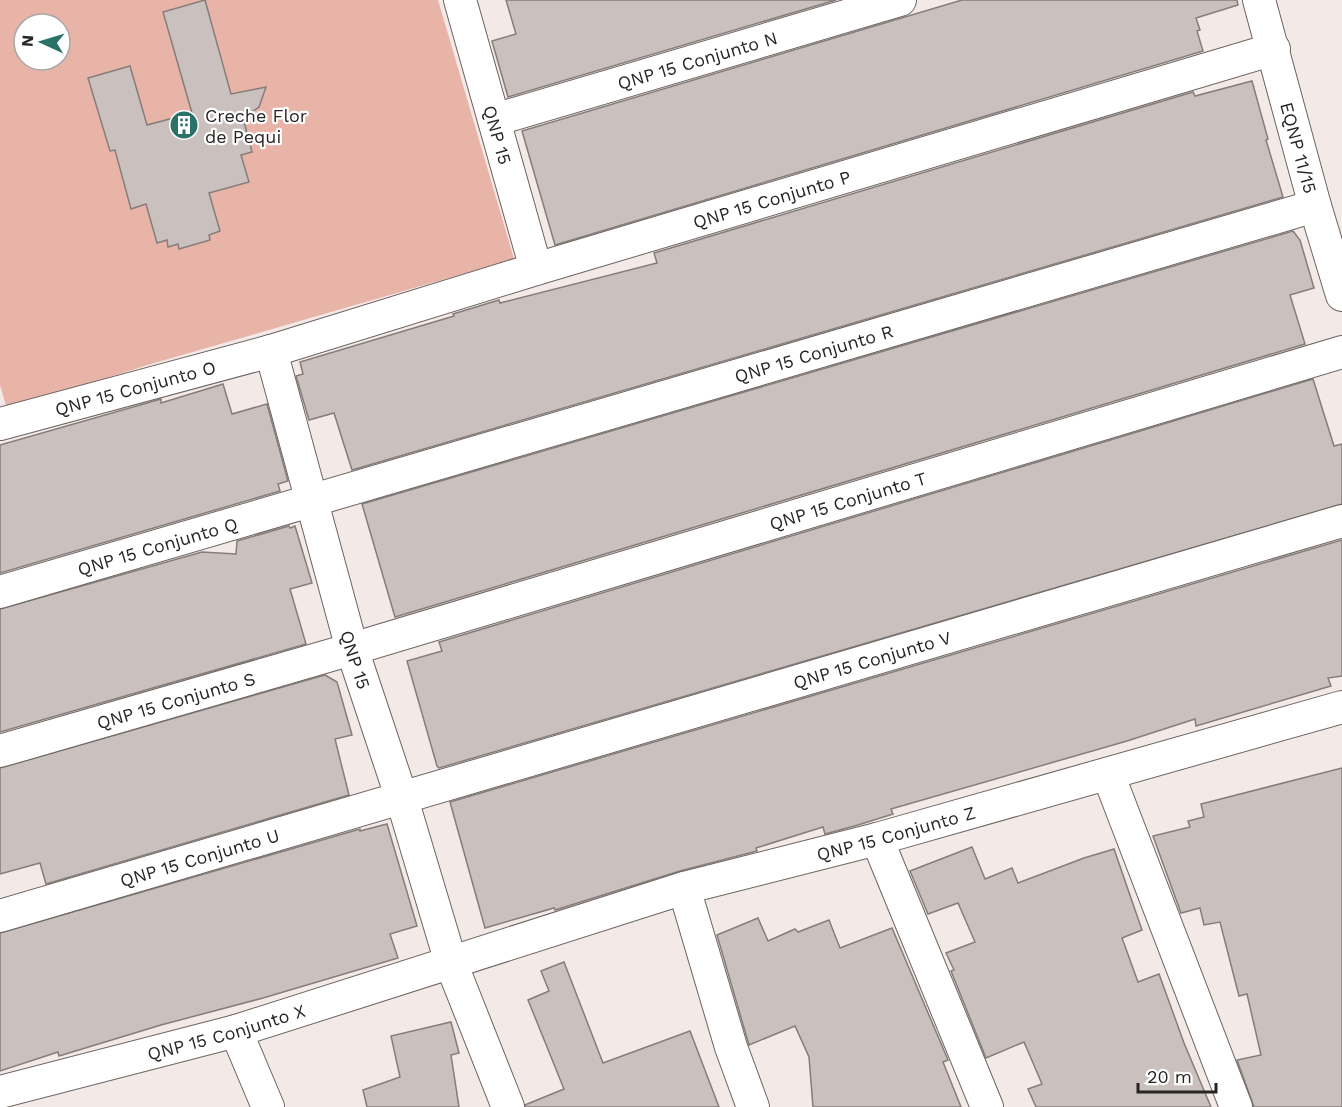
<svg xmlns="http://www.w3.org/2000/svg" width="1342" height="1107" font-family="'Work Sans',sans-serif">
<rect width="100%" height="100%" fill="#f3e9e7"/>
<!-- green -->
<path fill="#e8b4a8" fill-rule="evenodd" d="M0,0h438l76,259 -363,105 -144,45 -7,-24zM24,24h36v36h-36z"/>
<!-- building -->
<g fill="#cac1bf" stroke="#867d7b" stroke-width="1.5">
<path d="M205,0l26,94 35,-7 -7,20 -16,11 9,34 -11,3 8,27 -40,11 11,38 -11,4 1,5 -31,9 -1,-5 -10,3 -1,-7 -10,3 -11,-39 -15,5 -16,-59 -5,1 -22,-73 42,-12 17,59 45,-12 -29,-101z"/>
<path d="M506,0h330l-328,97 -16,-56 24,-7z"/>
<path d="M962,0h275l1,5 -42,13 4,12 -3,1 6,20 -648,194 -33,-114z"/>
<path d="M1252,81l16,58 -2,1 17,57 -931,273 -18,-57 -25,7 -13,-44 7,-2 -3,-12 154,-46 -1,-2 46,-14 1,3 157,-40 -3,-10 539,-161 2,4z"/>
<path d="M1293,231l7,9 14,48 -24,7 15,49 -910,273 -33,-113z"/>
<path d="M1313,379l21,67 8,-2v60l-903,264 -2,-2 -30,-105 35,-10 -3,-9z"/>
<path d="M223,384l9,30 35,-10 21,77 -10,3 2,7 -280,82v-128l161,-46v4z"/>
<path d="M289,526l1,2 5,-2 17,57 -22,6 16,55 -306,88v-123l202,-57 34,2 1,-13z"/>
<path d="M1342,540v136l-14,2 3,8 -135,40 -1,-7 -68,22 -236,68 2,5 -35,11 -33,9 -2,-7 -67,21 1,3 -77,20 -125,39 -1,-2 -69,20 -35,-126z"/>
<path d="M325,675l12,7 15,53 -17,4 14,56 -303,89 -6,-21 -40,11v-106z"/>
<path d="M1342,768v339h-88l-17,-47 24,-5 -14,-61 -8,2 -19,-74 -16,3 -4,-17 -19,5 -28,-77 37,-9 -2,-6 16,-4 -3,-13z"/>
<path d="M387,824l30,102 -27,8 8,24 -135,40 -102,27 -102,31 -1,-4 -58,19v-138l360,-104v2z"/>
<path d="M972,847l13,32 27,-11 6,15 66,-25 30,-9 28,81 -20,8 16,44 21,-8 25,69 27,64h-175l-8,-18 14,-5 -18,-42 -38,16 -35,-87 3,-1 -8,-17 29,-11 -17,-39 -30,11 -18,-43z"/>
<path d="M758,918l10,23 27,-12 3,3 31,-12 11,28 52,-20 56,132 -5,2 18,45h-148l-4,-50 -14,-31 -46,19 -32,-110z"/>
<path d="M564,962l39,101 87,-32 29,76h-193l-1,-2 39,-16 -36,-89 21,-9 -8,-20z"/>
<path d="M451,1022l8,31 -8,2 8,52h-92l-4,-17 37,-13 -9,-41z"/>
</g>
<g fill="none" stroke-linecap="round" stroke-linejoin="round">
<!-- minor casing -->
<g stroke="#6c6462" stroke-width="34">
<g id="minor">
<path id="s1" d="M460,0l76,269"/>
<path id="s2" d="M1259,0l56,206 27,89"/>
<path id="s3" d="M494,120l406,-120"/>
<path id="s4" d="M271,351l81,298 50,150 49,164 57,144"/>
<path id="s5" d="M0,424l271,-73 265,-82 738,-220"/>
<path id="s6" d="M0,592l1315,-386"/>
<path id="s7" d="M0,751l352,-102 990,-297"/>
<path d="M1108,774l128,333"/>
<path d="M877,839l110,268"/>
<path d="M684,888l47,159 22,60"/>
<path id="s8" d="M0,916l1342,-395"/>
<path d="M236,1031l32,76"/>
<path id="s9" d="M0,1092l236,-61 448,-143 193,-49 465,-132"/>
</g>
</g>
<!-- minor -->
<use href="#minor" stroke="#fff" stroke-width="32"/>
</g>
<!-- icons -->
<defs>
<g id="building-disc" transform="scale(1.5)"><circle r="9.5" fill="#2a7168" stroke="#fff"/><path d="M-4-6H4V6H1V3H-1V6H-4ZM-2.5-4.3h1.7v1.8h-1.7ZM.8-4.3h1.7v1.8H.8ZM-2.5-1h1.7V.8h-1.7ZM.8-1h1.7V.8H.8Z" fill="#fff"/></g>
</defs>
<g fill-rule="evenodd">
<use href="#building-disc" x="184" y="125"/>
</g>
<g text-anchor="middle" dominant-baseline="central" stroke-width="4.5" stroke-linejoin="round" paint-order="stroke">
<!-- street labels -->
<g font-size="18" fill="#282424" stroke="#fff">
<text stroke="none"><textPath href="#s3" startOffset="212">QNP 15 Conjunto N</textPath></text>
<text stroke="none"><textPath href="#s1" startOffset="140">QNP 15</textPath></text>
<text stroke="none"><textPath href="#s2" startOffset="153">EQNP 11/15</textPath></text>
<text stroke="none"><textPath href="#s5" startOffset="804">QNP 15 Conjunto P</textPath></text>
<text stroke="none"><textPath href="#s6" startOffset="848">QNP 15 Conjunto R</textPath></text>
<text stroke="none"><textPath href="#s5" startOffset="140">QNP 15 Conjunto O</textPath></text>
<text stroke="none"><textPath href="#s7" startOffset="884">QNP 15 Conjunto T</textPath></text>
<text stroke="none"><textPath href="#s6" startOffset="164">QNP 15 Conjunto Q</textPath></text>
<text stroke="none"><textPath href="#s4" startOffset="320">QNP 15</textPath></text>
<text stroke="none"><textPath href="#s8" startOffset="909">QNP 15 Conjunto V</textPath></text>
<text stroke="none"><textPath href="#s7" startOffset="183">QNP 15 Conjunto S</textPath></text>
<text stroke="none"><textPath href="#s9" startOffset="933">QNP 15 Conjunto Z</textPath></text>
<text stroke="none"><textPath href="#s8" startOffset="208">QNP 15 Conjunto U</textPath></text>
<text stroke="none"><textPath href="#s9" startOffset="234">QNP 15 Conjunto X</textPath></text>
</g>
<!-- poi labels -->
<g font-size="18" fill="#282424" stroke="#fff" text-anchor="start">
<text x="205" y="115">Creche Flor<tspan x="205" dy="21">de Pequi</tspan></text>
</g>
</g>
<!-- north arrow -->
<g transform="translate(42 42) rotate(274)"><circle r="28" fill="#ffffff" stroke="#a9a7a7" stroke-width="1.5"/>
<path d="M0-4.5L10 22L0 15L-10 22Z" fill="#2a7168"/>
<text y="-9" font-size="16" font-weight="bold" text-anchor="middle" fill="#282424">N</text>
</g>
<!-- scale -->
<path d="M1138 1083v9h78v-9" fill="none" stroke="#282424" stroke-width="3"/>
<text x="1147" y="1083" font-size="18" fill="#282424" stroke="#ffffff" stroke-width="4.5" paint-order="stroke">20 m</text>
</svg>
